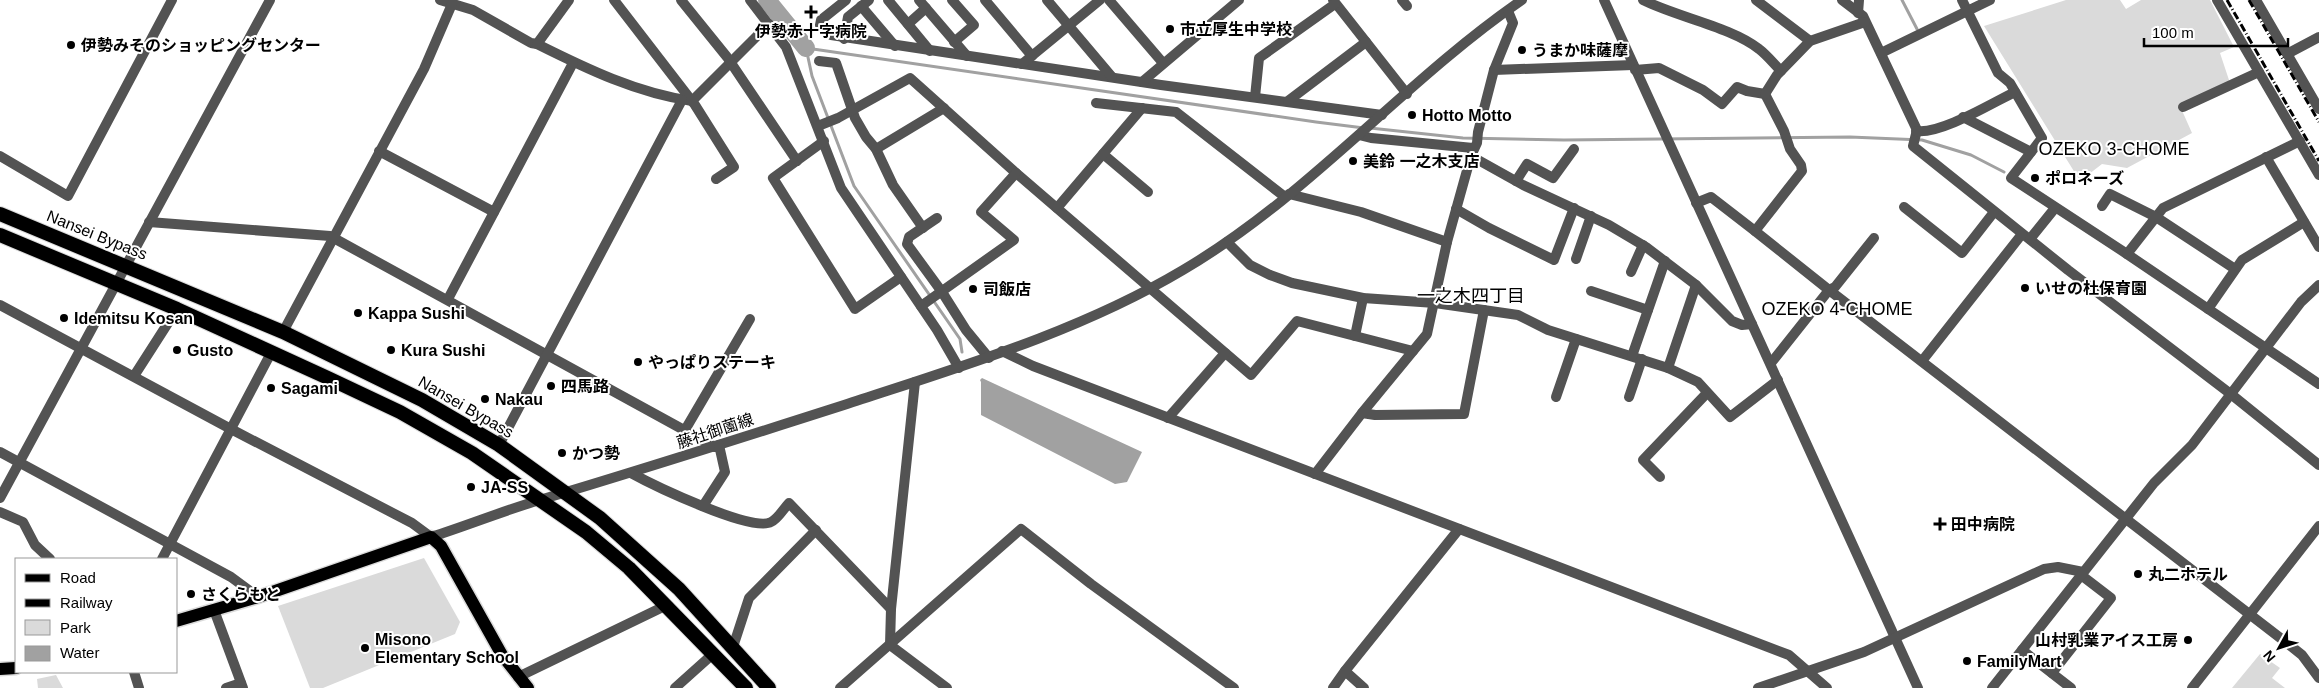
<svg xmlns="http://www.w3.org/2000/svg" width="2319" height="688" font-family="Helvetica,'Noto Sans JP',sans-serif">
<rect width="100%" height="100%" fill="#fff"/>
<!-- green -->
<g fill="#dadada">
<path d="M2066,0h54l6,9 15,-9h69l24,47 -14,6 10,30 -50,23 12,27 -65,35 -25,-4 -22,17 -96,-155z"/>
<path d="M424,558l36,64 -5,12 -132,54h-13l-32,-82z"/>
<path d="M2260,654l20,14 -8,10 13,10h-53z"/>
<path d="M56,675l7,13h-25l-1,-9z"/>
</g>
<!-- water -->
<path fill="#a1a1a1" d="M982,378l160,74 -15,30 -12,2 -134,-69v-33l-1,-2z"/>
<g fill="none" stroke-linecap="round" stroke-linejoin="round">
<!-- stream -->
<g stroke="#a1a1a1" stroke-width="3">
<path d="M1902,0l15,29"/>
<path d="M1370,128l93,10 101,2 286,-3 72,3 49,15 33,17"/>
<path d="M962,352l-2,-13 -106,-153 -42,-110 -6,-28 510,74 48,6"/>
</g>
<!-- river -->
<path stroke="#a1a1a1" stroke-width="18" d="M767,0l39,48"/>
<!-- major casing -->
<g stroke="#dbdbdb" stroke-width="15">
<g id="major">
<path d="M176,621l82,-24 173,-60 10,9 61,109 26,33"/>
<path d="M0,669l16,-1"/>
</g>
</g>
<!-- highway casing -->
<g stroke="#dbdbdb" stroke-width="16">
<g id="highway">
<path d="M0,214l283,118 139,68 77,45 101,73 79,71 90,99"/>
<path d="M0,235l177,74 151,69 72,34 72,41 114,79 43,36 117,120"/>
</g>
</g>
<!-- minor -->
<g stroke="#535353" stroke-width="10">
<path d="M440,0l33,10 58,33 6,1c50,25 100,49 155,57l77,-77"/>
<path d="M614,0l81,105 39,62 -18,12"/>
<path d="M681,0l46,57 70,104"/>
<path d="M750,0l36,47 55,141 96,142 22,38"/>
<path d="M846,0l-25,20 -1,5 11,10 330,50 221,30"/>
<path d="M888,0l42,51"/>
<path d="M919,0l48,56"/>
<path d="M952,0l22,25 -20,17"/>
<path d="M985,0l47,56"/>
<path d="M1047,0l65,77"/>
<path d="M1109,0l54,63"/>
<path d="M1333,0l74,94"/>
<path d="M1402,0l5,6"/>
<path d="M1604,0l314,688"/>
<path d="M1643,0c34,17 88,27 116,49 8,6 15,15 22,22"/>
<path d="M1756,0l54,41"/>
<path d="M1842,0l21,16 54,114 -4,16 155,124 164,125 87,70"/>
<path d="M1962,0l36,73 12,10 32,55 -31,40 116,76"/>
<path d="M2217,0l102,175"/>
<path d="M2256,0l63,109"/>
<path d="M861,6l34,40"/>
<path d="M1858,13l1,-13"/>
<path d="M908,24l18,-16"/>
<path d="M844,39l4,-22 21,-17"/>
<path d="M537,44l32,-44"/>
<path d="M1881,53l109,-53"/>
<path d="M2287,54l32,-17"/>
<path d="M819,61l17,2 19,55 11,19 10,12 17,36 30,43"/>
<path d="M1022,64l78,-64"/>
<path d="M1494,70l139,-5"/>
<path d="M1635,70l24,-2 44,22 19,14 15,-17 10,4 18,3"/>
<path d="M1142,82l97,-82"/>
<path d="M1765,94l19,37 6,18 11,16 1,6 -47,60 74,59 463,357 10,8 17,23"/>
<path d="M1765,94l12,-19 33,-34 55,-19"/>
<path d="M1255,97l4,-39 76,-54"/>
<path d="M1288,101l78,-59"/>
<path d="M1096,103l80,9 109,85"/>
<path d="M2183,107l76,-35"/>
<path d="M1963,117l68,35"/>
<path d="M818,126l20,-8 72,-40 106,95 235,202 46,-54 58,15 8,-38"/>
<path d="M1916,131c24,4 76,-28 99,-39"/>
<path d="M1359,135l12,3 102,10"/>
<path d="M824,141l-51,37 82,131 46,-32"/>
<path d="M2300,141l-137,67 -36,46 192,130"/>
<path d="M876,149l68,-41"/>
<path d="M379,151l115,61"/>
<path d="M1103,154l45,38"/>
<path d="M0,156l68,40 104,-196"/>
<path d="M1471,156l52,29 86,40 37,22 50,38 36,36 10,4 10,-1"/>
<path d="M2266,157l53,90"/>
<path d="M1516,181l11,-17 26,14 21,-29"/>
<path d="M1289,194l72,18 86,30"/>
<path d="M1696,203l15,-6 44,34"/>
<path d="M2102,206l8,-12 46,23 79,52"/>
<path d="M1904,207l58,46 32,-41"/>
<path d="M1057,208l85,-100"/>
<path d="M1456,209l33,19 65,32 20,-52"/>
<path d="M937,218l-28,19 -2,7 35,48 24,38 23,28"/>
<path d="M149,222l181,14 385,211"/>
<path d="M2030,239l25,-31"/>
<path d="M1227,242l23,23 20,10 22,8 71,15 72,5 83,12 30,15 120,38 30,14 32,35 48,-37"/>
<path d="M1576,259l15,-43"/>
<path d="M1631,272l12,-27"/>
<path d="M1591,291l57,19"/>
<path d="M448,299l125,-236"/>
<path d="M0,305l229,123 183,95 19,14c38,-12 74,-27 112,-38 101,-30 201,-62 301,-94 115,-38 235,-73 339,-135 126,-74 220,-188 339,-270"/>
<path d="M921,306l93,-66 -33,-28 35,-39"/>
<path d="M2208,309l34,-49 62,-38"/>
<path d="M283,332l141,-263 28,-65"/>
<path d="M1355,336l58,15"/>
<path d="M1002,351l31,15 756,289 38,33"/>
<path d="M1632,356l33,-95"/>
<path d="M1922,361l100,-127"/>
<path d="M1771,363l58,-73 6,-3 39,-49"/>
<path d="M1668,368l28,-83"/>
<path d="M134,376l43,-67"/>
<path d="M1556,397l20,-58"/>
<path d="M1629,397l13,-38"/>
<path d="M1362,413l13,2 89,-1 20,-104"/>
<path d="M1168,418l57,-65"/>
<path d="M685,430l65,-111"/>
<path d="M499,445l183,-345"/>
<path d="M0,452l231,125 27,20"/>
<path d="M631,473c20,11 121,60 140,49 7,-3 13,-14 18,-19l102,106"/>
<path d="M1315,474l47,-61 65,-79 20,-92 24,-86 6,-13 1,-11 16,-62 19,-47 -5,-12"/>
<path d="M1660,477l-17,-17 64,-67"/>
<path d="M0,498l270,-498"/>
<path d="M703,506l22,-34 -6,-27"/>
<path d="M0,512l23,10 12,23 15,14"/>
<path d="M162,559l109,-206"/>
<path d="M214,610l29,78"/>
<path d="M890,645l1,-36 24,-227"/>
<path d="M890,645l57,43"/>
<path d="M733,647l16,-49 67,-68"/>
<path d="M2022,650l49,38"/>
<path d="M1345,671l19,17"/>
<path d="M134,672l5,16"/>
<path d="M2052,673l59,-75 -30,-23"/>
<path d="M518,677l149,-72"/>
<path d="M226,688l15,-5"/>
<path d="M675,688l39,-35"/>
<path d="M840,688l181,-159 70,55 143,104"/>
<path d="M1333,688l12,-17 114,-142"/>
<path d="M1758,688l106,-36 180,-83 14,-2 25,5"/>
<path d="M1992,688l162,-205 38,-38 109,-143 18,-17"/>
<path d="M2192,688l127,-162"/>
</g>
<!-- major -->
<use href="#major" stroke="#000" stroke-width="12"/>
<!-- highway -->
<use href="#highway" stroke="#000" stroke-width="14"/>
<!-- rail -->
<g stroke="#000" stroke-width="3" stroke-dasharray="8 2.5 1 2.5" stroke-linecap="butt">
<path d="M2227,0l92,161"/>
<path d="M2249,0l70,122"/>
</g>
</g>
<!-- markers -->
<g fill="#000" stroke="#fff" stroke-width="2">
<path d="M808.5 4.5h5v5h5v5h-5v5h-5v-5h-5v-5h5z"/>
<circle cx="1170" cy="29" r="5"/>
<circle cx="71" cy="45" r="5"/>
<circle cx="1522" cy="50" r="5"/>
<circle cx="1412" cy="115" r="5"/>
<circle cx="1353" cy="161" r="5"/>
<circle cx="2035" cy="178" r="5"/>
<circle cx="2025" cy="288" r="5"/>
<circle cx="973" cy="289" r="5"/>
<circle cx="358" cy="313" r="5"/>
<circle cx="64" cy="318" r="5"/>
<circle cx="177" cy="350" r="5"/>
<circle cx="391" cy="350" r="5"/>
<circle cx="638" cy="362" r="5"/>
<circle cx="551" cy="386" r="5"/>
<circle cx="271" cy="388" r="5"/>
<circle cx="485" cy="399" r="5"/>
<circle cx="562" cy="453" r="5"/>
<circle cx="471" cy="487" r="5"/>
<path d="M1937.5 516.5h5v5h5v5h-5v5h-5v-5h-5v-5h5z"/>
<circle cx="2138" cy="574" r="5"/>
<circle cx="191" cy="594" r="5"/>
<circle cx="2188" cy="640" r="5"/>
<circle cx="365" cy="648" r="5"/>
<circle cx="1967" cy="661" r="5"/>
</g>
<g text-anchor="middle" dominant-baseline="central" stroke-width="4" stroke-linejoin="round" paint-order="stroke">
<!-- poi labels -->
<g font-size="16" font-weight="bold" fill="#000" stroke="#fff" text-anchor="start">
<text x="1180" y="29">市立厚生中学校</text>
<text x="811" y="31" text-anchor="middle">伊勢赤十字病院</text>
<text x="81" y="45">伊勢みそのショッピングセンター</text>
<text x="1532" y="50">うまか味薩摩</text>
<text x="1422" y="115">Hotto Motto</text>
<text x="1363" y="161">美鈴 一之木支店</text>
<text x="2045" y="178">ポロネーズ</text>
<text x="2035" y="288">いせの杜保育園</text>
<text x="983" y="289">司飯店</text>
<text x="368" y="313">Kappa Sushi</text>
<text x="74" y="318">Idemitsu Kosan</text>
<text x="187" y="350">Gusto</text>
<text x="401" y="350">Kura Sushi</text>
<text x="648" y="362">やっぱりステーキ</text>
<text x="561" y="386">四馬路</text>
<text x="281" y="388">Sagami</text>
<text x="495" y="399">Nakau</text>
<text x="572" y="453">かつ勢</text>
<text x="481" y="487">JA-SS</text>
<text x="1951" y="524">田中病院</text>
<text x="2148" y="574">丸二ホテル</text>
<text x="201" y="594">さくらもと</text>
<text x="375" y="639">Misono<tspan x="375" dy="18">Elementary School</tspan></text>
<text x="2178" y="640" text-anchor="end">山村乳業アイス工房</text>
<text x="1977" y="661">FamilyMart</text>
</g>
<!-- street labels -->
<g font-size="16" fill="#000" stroke="#fff">
<text transform="translate(97 235) rotate(22)">Nansei Bypass</text>
<text transform="translate(466 407) rotate(30)">Nansei Bypass</text>
<text transform="translate(715 431) rotate(-18)">藤社御薗線</text>
</g>
<!-- neighbourhood labels -->
<g font-size="18" fill="#000" stroke="#fff">
<text x="2114" y="149">OZEKO 3-CHOME</text>
<text x="1471" y="296">一之木四丁目</text>
<text x="1837" y="309">OZEKO 4-CHOME</text>
</g>
</g>
<!-- legend -->
<rect x="15" y="558" width="162" height="115" fill="#ffffff" stroke="#999999"/>
<rect x="25" y="574" width="25" height="8" fill="#000000" stroke="#999999"/>
<text x="60" y="583" font-size="15" fill="#000000">Road</text>
<rect x="25" y="599" width="25" height="8" fill="#000000" stroke="#999999"/>
<text x="60" y="608" font-size="15" fill="#000000">Railway</text>
<rect x="25" y="620" width="25" height="15" fill="#dadada" stroke="#999999"/>
<text x="60" y="633" font-size="15" fill="#000000">Park</text>
<rect x="25" y="646" width="25" height="15" fill="#a1a1a1" stroke="#999999"/>
<text x="60" y="658" font-size="15" fill="#000000">Water</text>
<!-- north arrow -->
<g transform="translate(2279 648) rotate(230)" stroke="#ffffff" stroke-width="4" paint-order="stroke">
<path d="M0-4L9 19L0 12L-9 19Z" fill="#000000"/>
<text y="-8" font-size="14" font-weight="bold" text-anchor="middle" fill="#000000">N</text>
</g>
<!-- scale -->
<path d="M2144 38v8h144v-8" fill="none" stroke="#000000" stroke-width="2.5"/>
<text x="2152" y="38" font-size="15" fill="#000000" stroke="#ffffff" stroke-width="4" paint-order="stroke">100 m</text>
</svg>
